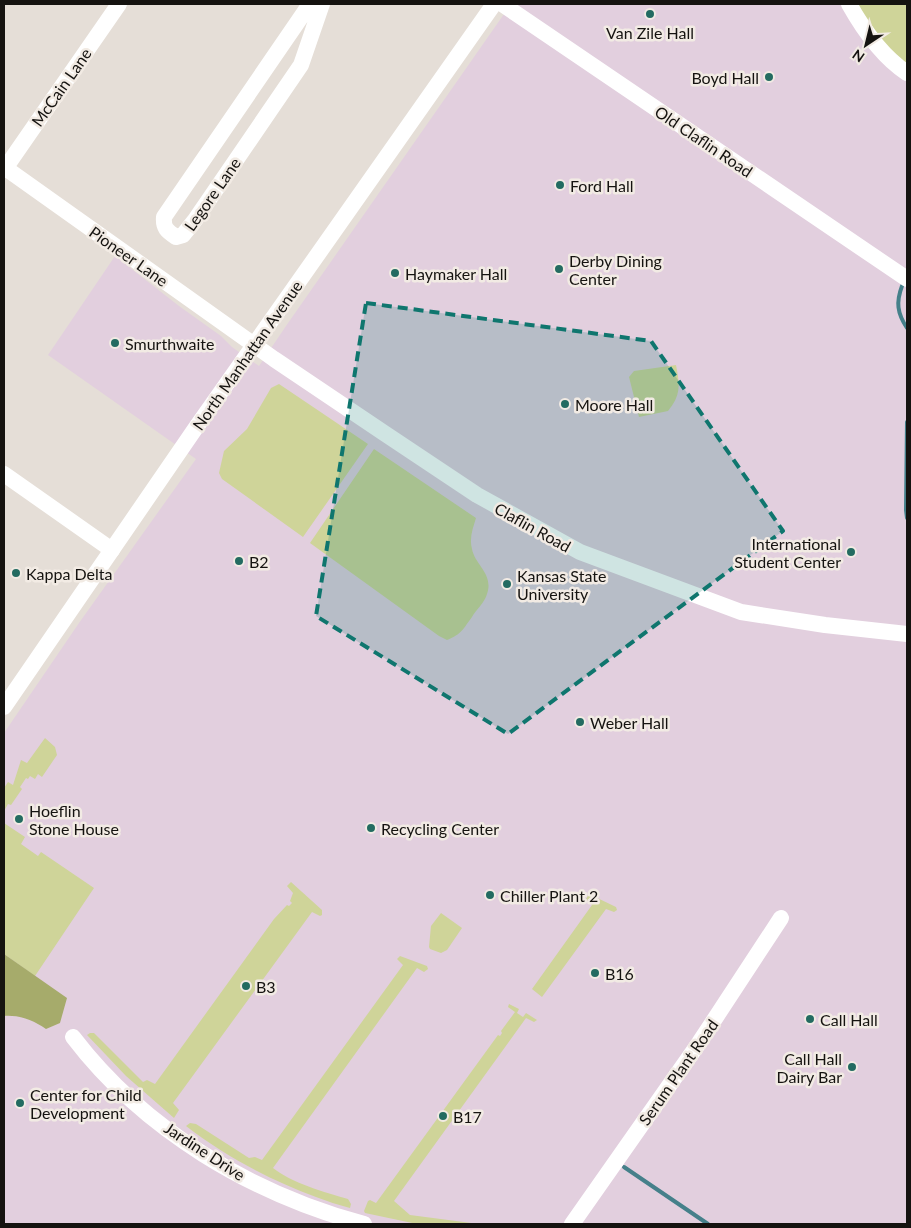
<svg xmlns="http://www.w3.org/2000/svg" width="911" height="1228" font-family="Lato,sans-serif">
<rect width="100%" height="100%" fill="#e5ded7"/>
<!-- education -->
<path fill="#e2cfde" d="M511,4h396v1220h-903v-491l75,-110 117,-164 -148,-104 67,-99 64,50 42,30 11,11 27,19 27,-40z"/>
<!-- green -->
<g fill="#cfd499">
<path d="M856,4h51v60c-23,-19 -36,-35 -51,-60z"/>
<path d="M676,365c4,20 5,30 -8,46l-29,6 -10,-40 5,-6z"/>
<path d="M279,384l89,60 -65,93 -81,-58 -3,-6 5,-22 23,-22 24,-41z"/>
<path d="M374,449l102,69c-3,10 -7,20 -4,31 3,16 22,25 15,45 -2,8 -11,16 -15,23 -9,12 -10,17 -25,23l-8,-4 -129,-93z"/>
<path d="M45,738l10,9 2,8 -15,22 -4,-3 -3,5 -5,-3 -2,3 -2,-1 -6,9 2,2 -11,16 -3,-1 -4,7v-23l4,-6 5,3 8,-25 6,3z"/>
<path d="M4,823l21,14 -4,7 17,12 3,-4 53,36 -59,88 -31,-22z"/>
<path d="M291,882l31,28v5l-2,1 -8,-4 -139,191 6,7 -5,8 -48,-42 -39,-41 3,-2h4l49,49 4,-2 8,4 119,-165 13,-14 2,1 3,-3 -2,-2 3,-8 -6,-7z"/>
<path d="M589,894l27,13 1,3 -3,2 -8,-3 -64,88 -10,-8 60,-84 -6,-6z"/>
<path d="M441,913l21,15 -15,22 -6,3 -11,-4 -1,-2 2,-21z"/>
<path d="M400,956l27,10 1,3 -4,3 -7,-4 -144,200c17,14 53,25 75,31l3,5 -1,4c-12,-3 -23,-7 -34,-11 -46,-17 -91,-41 -130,-71l4,-3 6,1 53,34 6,-1 7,3 141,-195 -6,-6z"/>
<path d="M509,1004l10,5 -2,4 6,4 3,-4 11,7 -3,2 -8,-4 -132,183 16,14 69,9h-62l-52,-11 -1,-2 4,-10 2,-1 6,3 122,-168 2,1 2,-3 -1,-2 14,-19 -7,-5z"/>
</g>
<!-- forest -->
<path fill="#a6ab6b" d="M4,954l63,44 -7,25 -14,6c-13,-9 -26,-14 -42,-13z"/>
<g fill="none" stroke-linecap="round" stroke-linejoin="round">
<!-- stream -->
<g stroke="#45808a" stroke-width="4">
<path d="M902,286c-6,16 -5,27 5,42"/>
<path d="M907,422l-1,88 1,8"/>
<path d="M624,1167l84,57"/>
</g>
<!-- minor -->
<g stroke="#fff" stroke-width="16">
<path d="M310,4l-146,213c-1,11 3,14 12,20l7,-2 12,-15 106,-155 21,-61"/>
<path d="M502,4l405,275"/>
<path d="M849,4c14,25 34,53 58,69"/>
<path d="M4,167l270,192 110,74 93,62 103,57 161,60 84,13 82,9"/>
<path d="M4,170l115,-166"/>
<path d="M4,474l108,76"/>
<path d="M4,707l193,-281 297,-422"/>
<path d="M73,1037c71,93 179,157 291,187"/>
<path d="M572,1224l127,-181 82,-125"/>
</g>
</g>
<!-- marked area -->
<path fill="#0f766e" fill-opacity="0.2" stroke="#0f766e" stroke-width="4" stroke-dasharray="10 6" stroke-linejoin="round" d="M366,303l285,38 132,190 -275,203 -192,-118z"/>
<!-- markers -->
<g fill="#236b61" stroke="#f2ebe4" stroke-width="2">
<circle cx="650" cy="14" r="5"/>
<circle cx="769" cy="77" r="5"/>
<circle cx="560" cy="185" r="5"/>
<circle cx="559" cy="269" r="5"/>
<circle cx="395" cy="273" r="5"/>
<circle cx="115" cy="343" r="5"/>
<circle cx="565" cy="404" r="5"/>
<circle cx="851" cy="552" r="5"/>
<circle cx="239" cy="561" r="5"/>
<circle cx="16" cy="573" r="5"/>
<circle cx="507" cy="584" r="5"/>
<circle cx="580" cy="722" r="5"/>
<circle cx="19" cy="819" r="5"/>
<circle cx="371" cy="828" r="5"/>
<circle cx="490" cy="895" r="5"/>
<circle cx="595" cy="973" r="5"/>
<circle cx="246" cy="986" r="5"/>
<circle cx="810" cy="1019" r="5"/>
<circle cx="852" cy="1067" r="5"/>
<circle cx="20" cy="1103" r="5"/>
<circle cx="443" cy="1116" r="5"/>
</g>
<g text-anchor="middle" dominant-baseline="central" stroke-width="5" stroke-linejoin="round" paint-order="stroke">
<!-- poi labels -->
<g font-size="16" fill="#151310" stroke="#f2ebe4" text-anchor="start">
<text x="650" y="32" text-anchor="middle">Van Zile Hall</text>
<text x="759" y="77" text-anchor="end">Boyd Hall</text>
<text x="570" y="185">Ford Hall</text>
<text x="569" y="260">Derby Dining<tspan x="569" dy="18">Center</tspan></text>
<text x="405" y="273">Haymaker Hall</text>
<text x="125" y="343">Smurthwaite</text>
<text x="575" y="404">Moore Hall</text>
<text x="841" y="543" text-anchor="end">International<tspan x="841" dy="18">Student Center</tspan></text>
<text x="249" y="561">B2</text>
<text x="26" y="573">Kappa Delta</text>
<text x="517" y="575">Kansas State<tspan x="517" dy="18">University</tspan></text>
<text x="590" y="722">Weber Hall</text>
<text x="29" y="810">Hoeflin<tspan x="29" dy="18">Stone House</tspan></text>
<text x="381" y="828">Recycling Center</text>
<text x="500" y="895">Chiller Plant 2</text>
<text x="605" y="973">B16</text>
<text x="256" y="986">B3</text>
<text x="820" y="1019">Call Hall</text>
<text x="842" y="1058" text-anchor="end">Call Hall<tspan x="842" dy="18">Dairy Bar</tspan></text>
<text x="30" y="1094">Center for Child<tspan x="30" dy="18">Development</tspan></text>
<text x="453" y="1116">B17</text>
</g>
<!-- street labels -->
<g font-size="16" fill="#151310" stroke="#f2ebe4">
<text transform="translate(61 87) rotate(-55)">McCain Lane</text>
<text transform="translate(704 141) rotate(34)">Old Claflin Road</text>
<text transform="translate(212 194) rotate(-55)">Legore Lane</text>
<text transform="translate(129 256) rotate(35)">Pioneer Lane</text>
<text transform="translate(247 355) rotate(-55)">North Manhattan Avenue</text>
<text transform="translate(533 527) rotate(29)">Claflin Road</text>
<text transform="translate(678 1072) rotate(-55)">Serum Plant Road</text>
<text transform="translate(205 1151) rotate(33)">Jardine Drive</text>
</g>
</g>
<!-- border -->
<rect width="911" height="1228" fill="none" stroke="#151310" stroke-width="10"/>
<!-- north arrow -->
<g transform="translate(866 45) rotate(215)" stroke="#f2ebe4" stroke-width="4" paint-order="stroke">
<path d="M0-4L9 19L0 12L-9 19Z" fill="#151310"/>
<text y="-8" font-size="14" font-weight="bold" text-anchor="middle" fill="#151310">N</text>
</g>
</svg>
